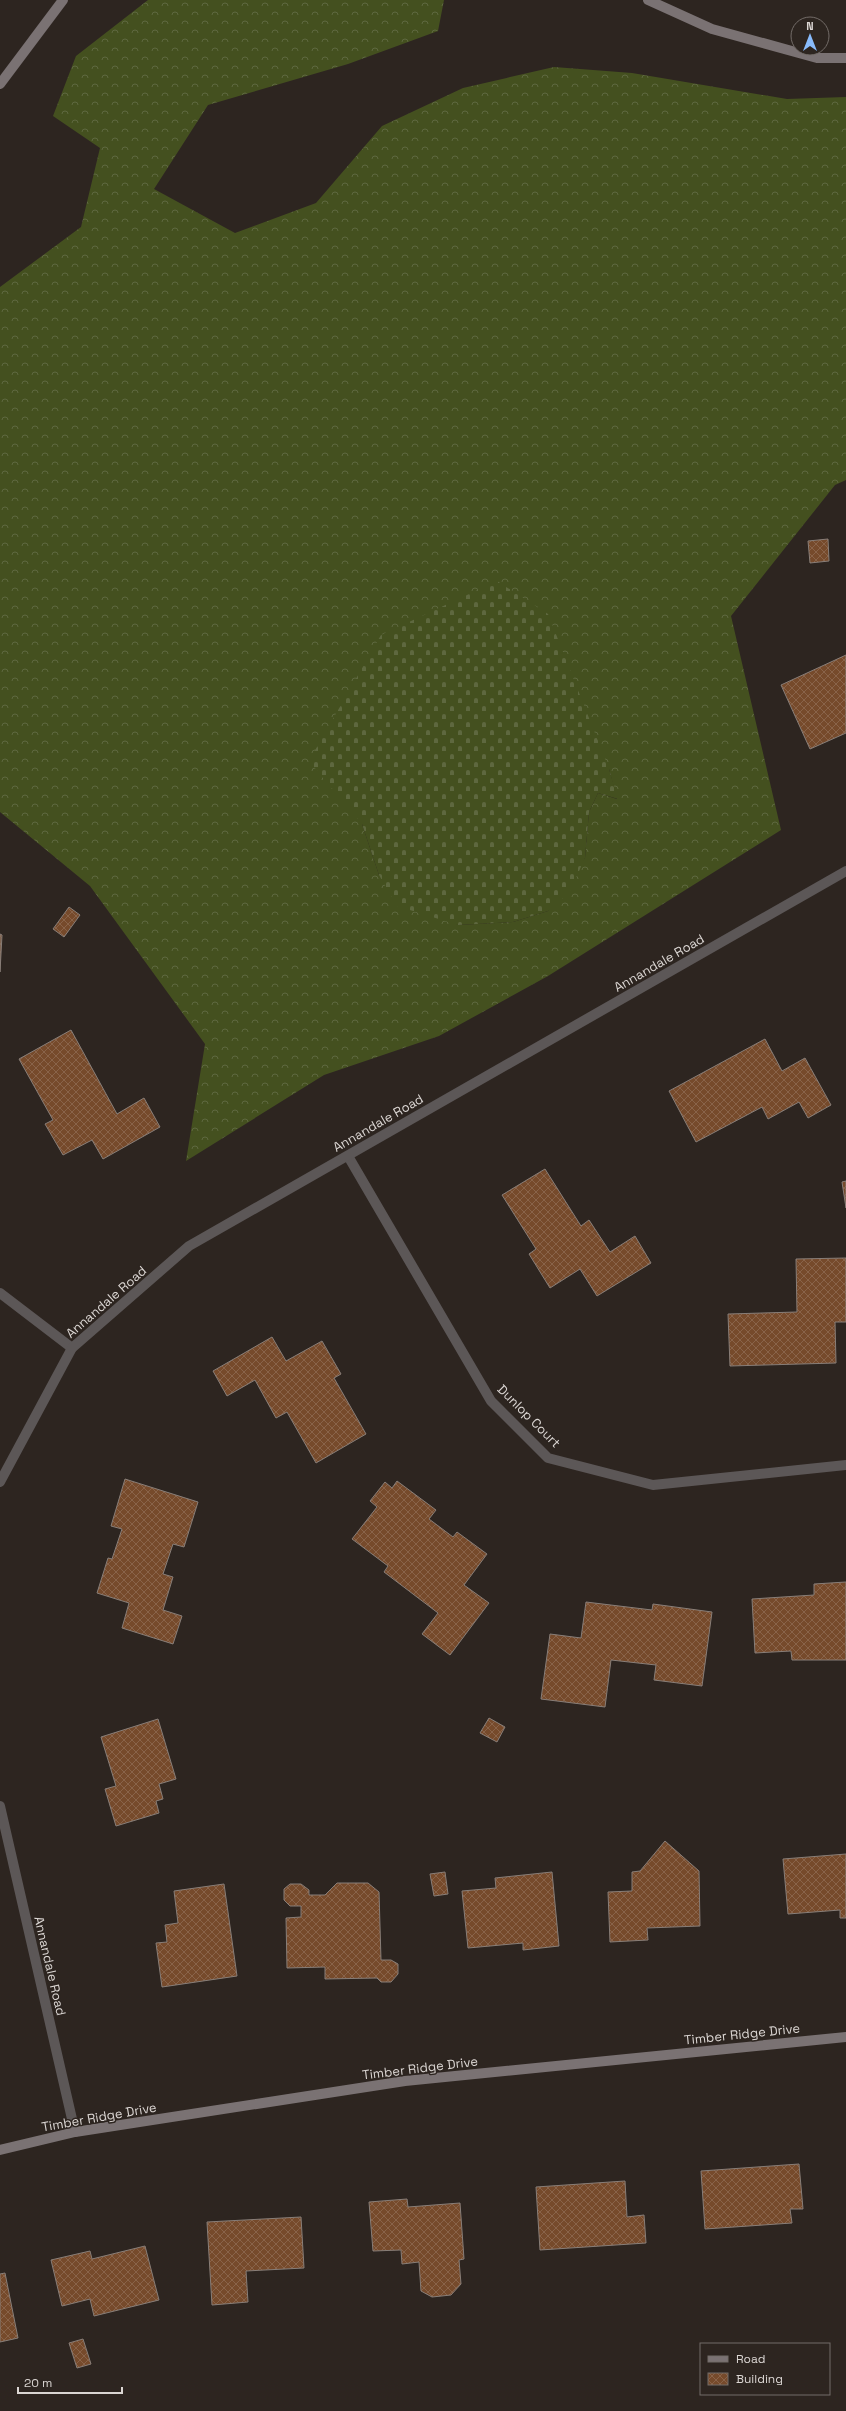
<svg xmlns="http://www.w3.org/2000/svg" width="846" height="2411" font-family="'Space Grotesk',sans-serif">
<defs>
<pattern id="forest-crowns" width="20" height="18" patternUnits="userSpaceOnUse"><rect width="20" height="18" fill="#44501f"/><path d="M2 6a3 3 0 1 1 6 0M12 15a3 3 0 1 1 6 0" fill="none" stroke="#5e683f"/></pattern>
<pattern id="cemetery-stones" width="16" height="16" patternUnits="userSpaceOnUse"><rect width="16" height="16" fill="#44501f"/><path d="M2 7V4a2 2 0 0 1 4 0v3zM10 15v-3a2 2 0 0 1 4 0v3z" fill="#5e683f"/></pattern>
<pattern id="building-cross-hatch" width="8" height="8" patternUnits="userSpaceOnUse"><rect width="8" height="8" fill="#764a2b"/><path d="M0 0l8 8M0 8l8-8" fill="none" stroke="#896349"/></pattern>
</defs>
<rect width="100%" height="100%" fill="#2d2520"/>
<!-- forest -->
<path fill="url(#forest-crowns)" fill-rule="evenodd" d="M148,0h296l-6,31 -90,33 -140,41 -54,84 81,44 81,-30 66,-77 81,-38 91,-21 78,6 155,26 59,-2v383l-11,5 -104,131 50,214 -233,146 -109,60 -115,39 -138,86 19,-117 -115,-158 -90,-74v-525l81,-60 19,-79 -47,-32 23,-60zM609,769l8,30 -19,-6 -9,19 -4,46 -37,53 -35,11 -55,3 -79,-50 -17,-51z"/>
<!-- cemetery -->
<path fill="url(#cemetery-stones)" d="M497,581l51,33 61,155 9,30 -20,-6 -9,19 -4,46 -16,35 -21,18 -35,11 -55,3 -61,-19 -18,-31 -17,-51 -53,-63 72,-126z"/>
<!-- building -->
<g fill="url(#building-cross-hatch)" stroke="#887e78">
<path d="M828,539l1,22 -19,2 -2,-22z"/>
<path d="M846,655v78l-36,16 -29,-64z"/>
<path d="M69,907l11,8 -16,22 -11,-8z"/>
<path d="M0,934l2,1 -2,37z"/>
<path d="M71,1030l46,84 27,-16 16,29 -57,32 -11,-19 -29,15 -18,-31 8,-4 -34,-61z"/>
<path d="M765,1039l17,32 23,-13 26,47 -23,13 -9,-16 -31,17 -6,-12 -66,35 -27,-51z"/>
<path d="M545,1169l36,57 8,-6 21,32 25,-16 16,27 -54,33 -17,-27 -30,19 -21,-34 7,-5 -34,-54z"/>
<path d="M846,1181v27l-4,-26z"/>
<path d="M846,1258v64h-11l1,41 -106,3 -2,-52 69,-2 -1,-53z"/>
<path d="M272,1337l14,24 36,-20 19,33 -7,4 32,56 -50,29 -29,-51 -11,6 -21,-38 -28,16 -14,-25z"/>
<path d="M125,1479l73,23 -14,45 -11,-3 -10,30 10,3 -10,33 19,6 -9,28 -51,-16 7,-25 -32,-10 11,-35 4,1 10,-30 -11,-3z"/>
<path d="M397,1481l39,29 -7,9 24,18 4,-5 30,22 -23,31 25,18 -39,52 -28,-21 16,-21 -54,-41 4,-6 -36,-27 25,-32 -7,-6 15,-19 7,6z"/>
<path d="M846,1582v78h-54l-1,-9 -36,2 -3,-54 62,-4v-11z"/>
<path d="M586,1602l66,8 1,-6 59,8 -10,74 -48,-6 2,-15 -45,-5 -6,47 -64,-8 9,-65 31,4z"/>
<path d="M489,1718l16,9 -8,15 -17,-9z"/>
<path d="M158,1719l18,60 -17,5 4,15 -7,2 3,12 -43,13 -11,-37 11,-3 -15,-49z"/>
<path d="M665,1841l34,30 1,55 -53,2 1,12 -38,2 -2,-50 24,-1v-19l8,-1z"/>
<path d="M846,1854v64h-6v-8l-52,4 -5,-55z"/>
<path d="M445,1872l3,22 -14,2 -4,-22z"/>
<path d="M552,1872l7,74 -36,4v-7l-55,5 -6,-57 34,-3 -1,-10z"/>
<path d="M337,1883h31l11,9 2,68h10l7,4v10l-7,8h-10l-4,-4 -52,1v-12l-38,1 -1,-50 15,-1v-11h-11l-6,-6v-11l6,-5h11l8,6v5h16z"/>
<path d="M224,1884l13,92 -75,11 -6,-44 11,-1 -2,-17 13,-2 -4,-32z"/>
<path d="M799,2164l4,45h-13l2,14 -87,6 -4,-58z"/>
<path d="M625,2181l2,36 17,-2 2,28 -106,7 -4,-63z"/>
<path d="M407,2199l1,8 52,-4 4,56 -5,1 2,24 -10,11 -19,2 -11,-6 -2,-29 -17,2 -1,-14 -28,1 -4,-49z"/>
<path d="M301,2217l3,51 -58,3 2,31 -36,3 -5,-83z"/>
<path d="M145,2246l14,54 -65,16 -4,-17 -28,7 -11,-46 39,-9 2,8z"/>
<path d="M5,2273l13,65 -18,4v-68z"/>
<path d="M83,2339l8,25 -14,4 -8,-25z"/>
</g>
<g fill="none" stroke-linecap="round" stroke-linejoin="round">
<!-- street -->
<g stroke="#5c5757" stroke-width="10">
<path d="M348,1156l143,245 57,57 105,27 193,-20"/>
<path d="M0,1293l72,55"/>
<path d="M0,1482l72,-134 117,-102 657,-375"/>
<path d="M0,1806l75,326"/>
</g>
<!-- secondary -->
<g stroke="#7a7273" stroke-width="10">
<path d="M648,0l64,29 105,29h29"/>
<path d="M0,84l63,-84"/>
<path d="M0,2150l75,-18 330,-51 441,-44"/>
</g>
</g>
<g text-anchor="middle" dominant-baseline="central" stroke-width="3" stroke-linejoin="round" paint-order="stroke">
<!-- street labels -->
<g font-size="13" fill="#dbd6d3" stroke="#2d2520">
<text transform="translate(659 963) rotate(-30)">Annandale Road</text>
<text transform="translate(378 1123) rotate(-30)">Annandale Road</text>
<text transform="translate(106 1302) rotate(-41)">Annandale Road</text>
<text transform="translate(529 1416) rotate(45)">Dunlop Court</text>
<text transform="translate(50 1966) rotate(77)">Annandale Road</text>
<text transform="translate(742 2034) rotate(-6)">Timber Ridge Drive</text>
<text transform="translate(420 2068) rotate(-7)">Timber Ridge Drive</text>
<text transform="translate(99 2117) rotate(-10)">Timber Ridge Drive</text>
</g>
</g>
<!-- legend -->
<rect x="700" y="2343" width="130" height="52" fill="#2d2520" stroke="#736c68"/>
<rect x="708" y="2356" width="20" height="6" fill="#7a7273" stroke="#736c68"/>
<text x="736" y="2363" font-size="12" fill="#dbd6d3">Road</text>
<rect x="708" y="2373" width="20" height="12" fill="url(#building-cross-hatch)" stroke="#736c68"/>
<text x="736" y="2383" font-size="12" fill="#dbd6d3">Building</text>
<!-- north arrow -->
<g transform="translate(810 36)"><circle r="19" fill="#2d2520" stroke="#736c68"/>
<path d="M0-3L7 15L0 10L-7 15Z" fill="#88bbfc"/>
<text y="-6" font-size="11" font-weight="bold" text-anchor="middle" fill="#dbd6d3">N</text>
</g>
<!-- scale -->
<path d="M18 2387v6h104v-6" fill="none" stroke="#dbd6d3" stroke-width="2"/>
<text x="24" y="2387" font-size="12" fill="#dbd6d3" stroke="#2d2520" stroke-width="3" paint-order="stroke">20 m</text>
</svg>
